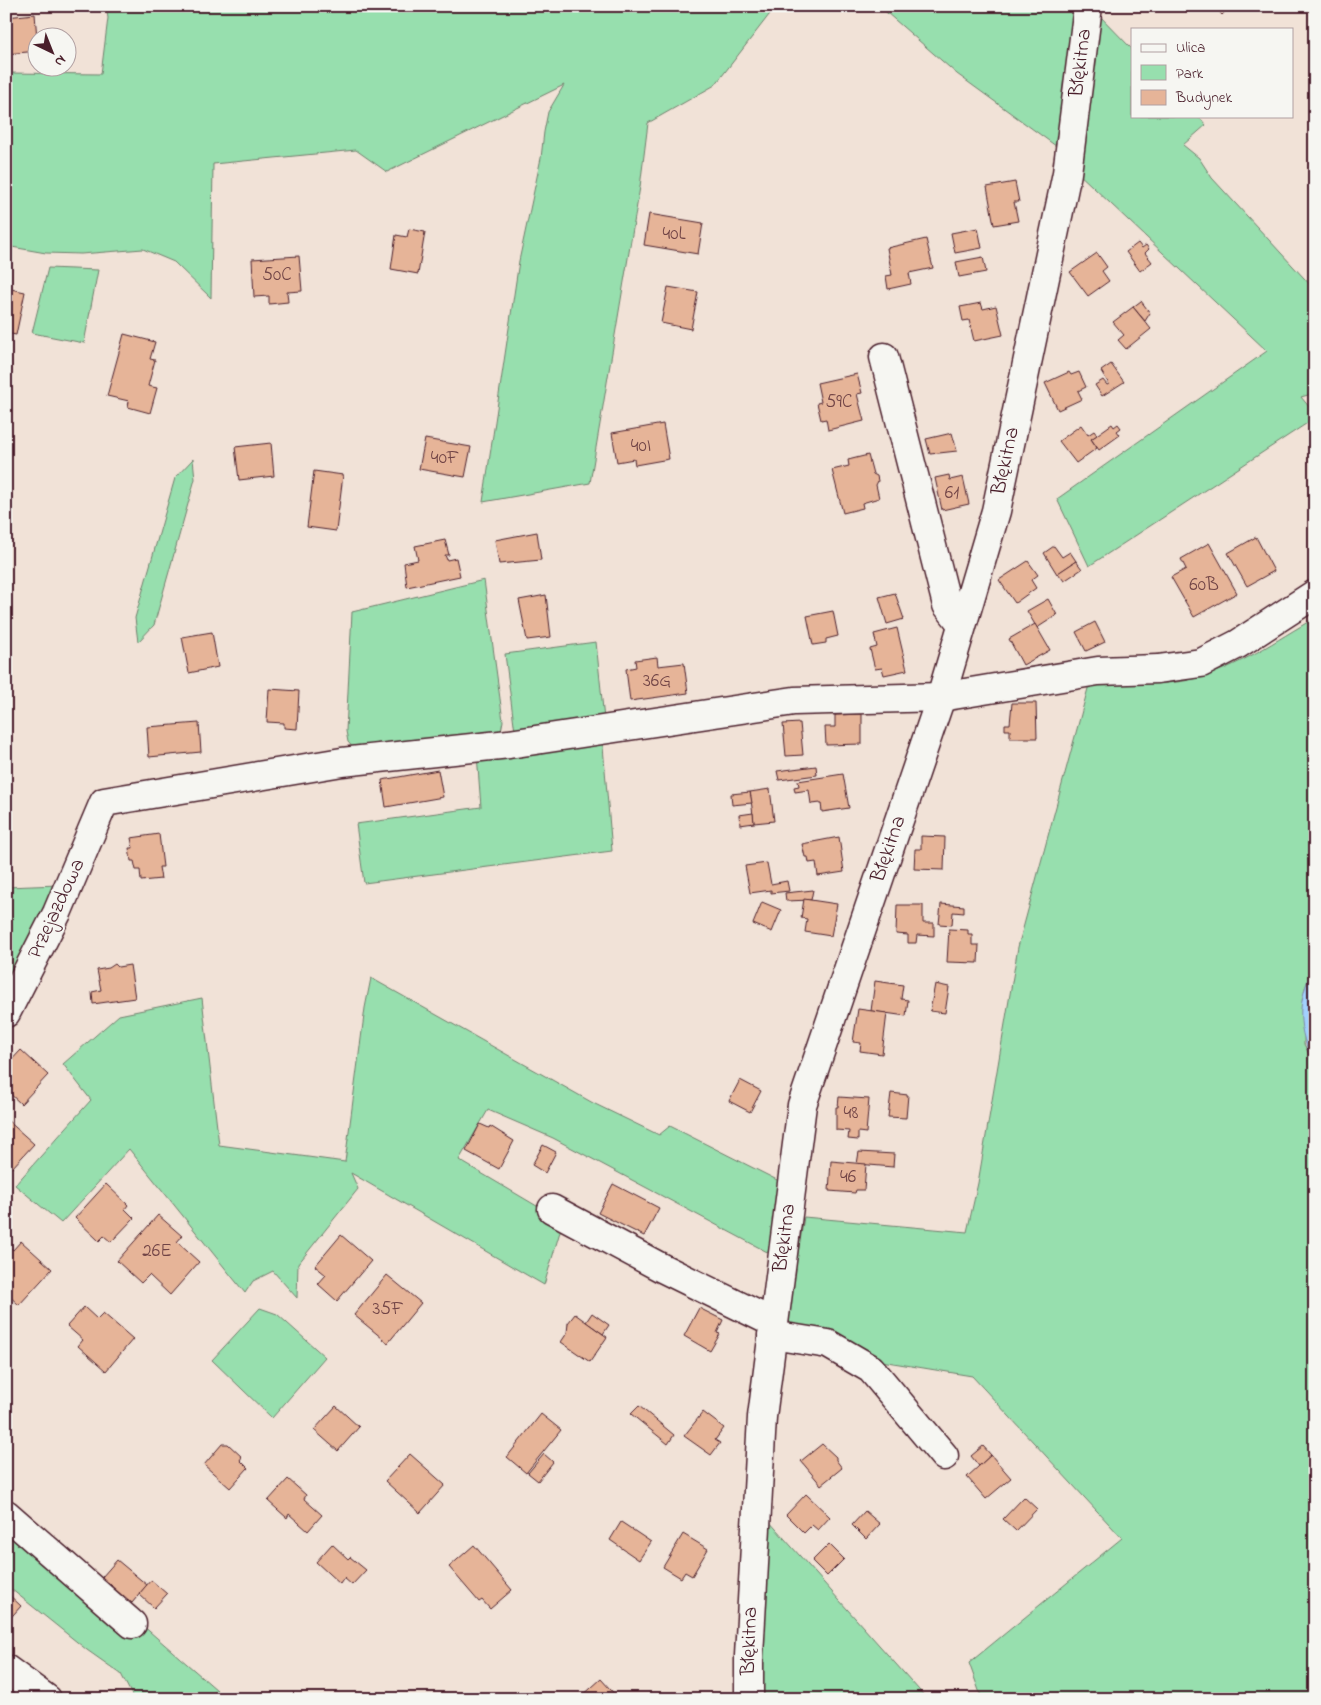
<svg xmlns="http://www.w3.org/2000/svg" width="1321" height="1705" font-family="'Indie Flower',sans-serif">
<rect width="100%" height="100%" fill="#f1e2d7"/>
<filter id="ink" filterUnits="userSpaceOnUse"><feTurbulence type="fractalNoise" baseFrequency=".02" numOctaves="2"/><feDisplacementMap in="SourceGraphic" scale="10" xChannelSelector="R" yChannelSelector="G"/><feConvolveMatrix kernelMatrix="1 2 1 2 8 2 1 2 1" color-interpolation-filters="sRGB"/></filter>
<g filter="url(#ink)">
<!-- green -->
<g fill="#97dfae" stroke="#707f6c">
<path d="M106,6h670l-61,79 -67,38 -8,64 -50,296 -107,19 36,-241 22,-103 3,-26 4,-20 16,-27 -177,87 -31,-22 -143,14 -2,134 -37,-36 -31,-13 -62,5 -35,-1 -40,-7v-173l95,1 7,-56z"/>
<path d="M879,6h202l-21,143 -103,-75z"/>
<path d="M1095,11l37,38v67h66l8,9 -23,20 16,13 13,20 103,112v103l-14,4 14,17v4l-226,148 -32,-67 210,-148 -191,-180z"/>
<path d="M48,268l50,2 -14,73 -52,-10z"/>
<path d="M193,459l2,20 -41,146 -16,17 -3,-24 40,-140z"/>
<path d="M484,580l19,141 -2,10 -7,6 -139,13 -7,-8 -2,-11 6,-119z"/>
<path d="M1315,618v346l-10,24 -1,56 11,23v632h-333l-13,-36 153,-125 -150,-162 -97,-16 -90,-29 19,-114 163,15 11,-49 40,-236 72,-266c33,1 72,6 104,-2 44,-11 82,-39 121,-61z"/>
<path d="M596,642l8,77 -89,13 -10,-78z"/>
<path d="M602,735l10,116 -248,32 -8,-59 125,-17 -4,-53z"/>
<path d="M59,885l-53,118v-116z"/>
<path d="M371,978l222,125 66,32 11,-9 111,56 -10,72 -218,-116 -65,-28 -29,50 88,52 15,13 -18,60 -193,-112 7,16 -60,75 -1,34 -24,-27 -20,10 -8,12 -116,-144 -68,74 -46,-38 76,-85 -28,-36 56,-49 83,-17 17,147 126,17 20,-154z"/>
<path d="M260,1308l17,6 48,43 -53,61 -60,-58z"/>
<path d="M6,1519l136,106 75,65 -7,6 2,3h-78l-13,-25 -34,-24 -81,-65z"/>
<path d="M768,1520l159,179h-165z"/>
</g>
<!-- water -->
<path fill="#a2d1fe" stroke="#7f8aaa" d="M1315,964v103c-18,-40 -20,-62 0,-103z"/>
<!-- building -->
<g fill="#e6b498" stroke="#4a1f2b">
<path d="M1214,6h17l-9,9z"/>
<path d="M35,14l3,37 -32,3v-37z"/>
<path d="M1015,182l4,20h-5l4,19 -24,4 -7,-38z"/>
<path d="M649,214l54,9 -5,31 -54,-9z"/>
<path d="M978,228l4,20 -27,5 -4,-20z"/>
<path d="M409,229l16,3 -7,42 -27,-5 5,-34 11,2z"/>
<path d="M926,239l7,29 -24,5 2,11 -23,5 -2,-13 6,-1 -5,-27z"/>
<path d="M1138,243l4,5 4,-3 3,4 -4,4 7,9 -12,9 -14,-19z"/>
<path d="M1097,253l10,14 -5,4 7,10 -21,15 -18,-24z"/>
<path d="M299,256l3,35 -15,1 1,10 -19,2v-8l-15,1 -2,-38z"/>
<path d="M983,257l3,15 -27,5 -3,-15z"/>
<path d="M668,287l30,5 -7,37 -30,-6z"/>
<path d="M6,288l19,4 -9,43 -10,-2z"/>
<path d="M1141,301l9,12 -5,8 -12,-14z"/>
<path d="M981,303l2,6 13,-3 7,29 -29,6 -5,-21 -6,1 -3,-14z"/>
<path d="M1133,307l18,22 -25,20 -8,-9 6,-5 -11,-13z"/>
<path d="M124,334l31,8 -5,17 5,1 -7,26 9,2 -7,25 -22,-6 1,-6 -22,-5z"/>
<path d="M1111,364l13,18 -22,14 -7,-11 8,-5 4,5 2,-1 -8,-13z"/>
<path d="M1069,372l2,3 8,-3 7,15 -8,4 4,8 -24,11 -13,-27z"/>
<path d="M857,374l5,19 -5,1 7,27 -36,9 -2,-11 -5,1 -4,-17 4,-1 -4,-19z"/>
<path d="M663,424l6,35 -34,6 -1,-6 -17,3 -5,-29z"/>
<path d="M1112,424l2,3 4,-3 3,4 -4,3 3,4 -21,15 -8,-11z"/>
<path d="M1081,425l7,10 6,-4 3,4 -6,4 6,9 -21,15 -17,-22z"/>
<path d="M952,433l5,18 -27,3 -4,-15z"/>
<path d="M425,439l46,8 -6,30 -46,-8z"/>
<path d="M271,443l3,33 -35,4 -4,-33z"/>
<path d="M868,455l5,19 4,2 1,5 -2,4 3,13 -17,5 1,5 -20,5 -11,-43 17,-4 -1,-6z"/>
<path d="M314,471l29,4 -7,56 -29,-4z"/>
<path d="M949,475l1,5 13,-3 6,27 -27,6 -7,-32z"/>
<path d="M537,532l4,28 -42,4 -4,-24z"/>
<path d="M1256,537l18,34 -27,15 -19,-33z"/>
<path d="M445,540l4,15h-4l2,5 9,-2 4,18 -53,11 -3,-24 14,-3 -3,-14z"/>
<path d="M1209,543l28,50 -43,24 -23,-40 15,-8 -5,-10z"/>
<path d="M1054,546l8,11 8,-5 6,9 -19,13 -13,-21z"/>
<path d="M1028,561l10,14 -7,5 5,8 -21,15 -16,-23z"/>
<path d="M1076,561l6,8 -18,12 -6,-8z"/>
<path d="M895,593l9,26 -17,5 -8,-27z"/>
<path d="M546,595l5,42 -24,3 -8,-40z"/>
<path d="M1048,599l9,16 -20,13 -10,-17z"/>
<path d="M833,611l5,25 -12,3v4l-13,2 -6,-29z"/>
<path d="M1095,622l10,20 -19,9 -10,-19z"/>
<path d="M1035,624l15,26 -27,15 -14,-26z"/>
<path d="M897,628l10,42 -23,5 -2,-7 -7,1 -5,-20 7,-2 -3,-13z"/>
<path d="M212,632l6,35 -29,6 -7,-36z"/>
<path d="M657,657l1,9 26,-3 4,30 -58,8 -4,-32 10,-2 -1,-7z"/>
<path d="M269,689l30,2 -2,38 -13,-1v-5l-17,-1z"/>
<path d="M1012,703h24l1,35h-27v-8h-5v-6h5z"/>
<path d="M862,714v30l-36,1 -1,-18h10v-12z"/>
<path d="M199,723l2,29 -52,5 -2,-30z"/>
<path d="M800,723l3,32 -17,1 -3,-32z"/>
<path d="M816,766l1,9 -38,5 -2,-9z"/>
<path d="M438,770l5,27 -57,10 -4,-27z"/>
<path d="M843,774l6,34 -27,4 -1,-9 -10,1 -2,-14 -14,2 -1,-5 5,-1 -1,-5z"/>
<path d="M770,789l4,32 -20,2 -4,-31z"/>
<path d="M750,792l2,11 -20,2 -1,-11z"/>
<path d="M753,813l1,10 -14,2 -1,-10z"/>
<path d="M159,834l4,33h-4l2,12 -20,2 -1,-11h-4l-2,-9h-3l-2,-13h4l-2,-10z"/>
<path d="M921,836l24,1 -1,33 -30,-1 1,-20h6z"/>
<path d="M839,837l5,35 -26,4 -2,-14 -7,1 -1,-6h-3l-3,-13z"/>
<path d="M767,863l4,21 16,-3 2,10 -18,2v-3l-21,3 -5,-27z"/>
<path d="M813,890l-2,10 -25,1 -1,-8z"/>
<path d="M804,899l33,5 -6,32 -26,-4 2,-13 -6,-1z"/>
<path d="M762,902l19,8 -9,22 -19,-8z"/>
<path d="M941,904l23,2v7l-11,-1 -1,13 -13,-1z"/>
<path d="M897,905h26v18h11v13l-17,-1 -1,8h-8v-8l-12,-1z"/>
<path d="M949,929l19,1v4h4v11h7l-1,18 -31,-1z"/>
<path d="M115,964l3,3 12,-2 5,33 -42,6 -1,-12 9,-2 -4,-20 12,-2z"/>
<path d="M875,981l28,4 -2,14 7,1 -2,16 -35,-5z"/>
<path d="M935,984l14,3 -4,26 -15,-2z"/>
<path d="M858,1009l29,4 -5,41 -22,-3 1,-8 -8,-1z"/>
<path d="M21,1050l27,25 -27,29 -15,-14v-24z"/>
<path d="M740,1080l21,11 -11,21 -21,-11z"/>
<path d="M891,1093l17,2 -2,23 -18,-1z"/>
<path d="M839,1097l30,2 -3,34 -8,-1v8l-10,-1 1,-8 -13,-1v-23h2z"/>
<path d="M6,1119l28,25 -22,24 -6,-4z"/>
<path d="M480,1124l9,4 1,-2 24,15 -15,28 -33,-18z"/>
<path d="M543,1145l13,7 -11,21 -13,-8z"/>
<path d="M859,1152l35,2 -1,13 -36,-3z"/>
<path d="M831,1161l35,3 -2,26h-8l-1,3 -26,-2z"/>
<path d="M106,1184l22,21 -3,4 9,9 -23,24 -7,-6 -5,5 -24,-23z"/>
<path d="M613,1184l46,24 -15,28 -46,-23z"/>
<path d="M158,1215l24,21 -5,6 22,20 -29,33 -21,-20 -8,8 -24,-22z"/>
<path d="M341,1235l30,26 -34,40 -19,-17 8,-9 -11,-9z"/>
<path d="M21,1241l31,28 -33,36 -13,-12v-49l7,6z"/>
<path d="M387,1275l34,28 -33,40 -34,-28z"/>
<path d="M84,1307l13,12 6,-6 30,26 -27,32 -28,-25 5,-6 -16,-14z"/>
<path d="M699,1308l24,12 -6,13 3,1 -10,17 -26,-15z"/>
<path d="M592,1313l17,12 -6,9 -17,-12z"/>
<path d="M575,1314l32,23 -17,25 -29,-20 6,-9 1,-10z"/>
<path d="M336,1406l23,21 -21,24 -24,-21z"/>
<path d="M639,1406l35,29 -6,9 -37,-30z"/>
<path d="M703,1412l21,16 -9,12 5,3 -9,12 -27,-19z"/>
<path d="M541,1414l20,16 -35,43 -19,-16z"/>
<path d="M222,1444h6l14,13 -2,3 8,8 -18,20 -26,-23z"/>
<path d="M822,1444l14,13v3l6,8 -21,17 -20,-24z"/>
<path d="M983,1446l8,9 -12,11 -8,-10z"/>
<path d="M410,1454l35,31 -25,28 -35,-32z"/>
<path d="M544,1454l9,8 -15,19 -10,-8z"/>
<path d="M991,1455l20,23 -25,21 -19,-22z"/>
<path d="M288,1479l18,16 -2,4 18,16 -14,16 -19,-17 -2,4 -19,-17z"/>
<path d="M806,1494l24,23 -12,13 -6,-5 -8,8 -18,-18z"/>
<path d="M1024,1497l13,12 -21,22 -13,-12z"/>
<path d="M865,1511l15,13 -14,15 -14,-14z"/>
<path d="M621,1522l30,20 -12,18 -29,-20z"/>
<path d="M683,1534l25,15 -16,27 -7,-4 -4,6 -18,-11z"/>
<path d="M332,1544l16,15 2,-2 16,13 -14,15 -8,-7 -4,6 -24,-22z"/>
<path d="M829,1544l15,15 -17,17 -15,-15z"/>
<path d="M474,1545l38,45 -22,19 -8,-9 -3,2 -30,-35z"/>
<path d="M117,1560l30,25 -15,18 -9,-8 -3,4 -11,-9 3,-4 -10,-9z"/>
<path d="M151,1580l16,14 -13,14 -15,-14z"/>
<path d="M6,1592l15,14 -15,17z"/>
<path d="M601,1679l18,20h-36l-2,-2z"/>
</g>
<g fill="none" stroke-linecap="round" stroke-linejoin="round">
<!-- minor casing -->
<g stroke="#4a1f2b" stroke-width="31">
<g id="minor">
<path d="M884,357l63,248 15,19"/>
<path d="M6,1013l51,-100 47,-111 238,-40 167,-18 285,-43 147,-4 157,-26 60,-2 43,-6 37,-19 77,-50"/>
<path d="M552,1209l110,59 112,55"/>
<path d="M772,1335l56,9 43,25 73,87"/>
<path d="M6,1514l126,110"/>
<path d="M6,1669l41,30"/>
<path d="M749,1699v-43l13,-239 40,-312 139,-408 55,-186 71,-338 21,-167"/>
</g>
</g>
<!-- minor -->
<use href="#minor" stroke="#f6f6f2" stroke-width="28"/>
</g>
</g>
<g text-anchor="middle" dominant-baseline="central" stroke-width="4" stroke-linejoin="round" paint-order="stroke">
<!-- number labels -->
<g font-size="19" fill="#714446">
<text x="674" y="234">40L</text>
<text x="277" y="275">50C</text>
<text x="839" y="402">59C</text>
<text x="641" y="446">40I</text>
<text x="445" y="458">40F</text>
<text x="952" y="493">61</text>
<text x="1204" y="585">60B</text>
<text x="657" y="681">36G</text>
<text x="851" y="1113">48</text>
<text x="848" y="1177">46</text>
<text x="157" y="1251">26E</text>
<text x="388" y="1309">35F</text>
</g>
<!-- street labels -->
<g font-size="21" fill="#4a1f2b" stroke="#f6f6f2">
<text transform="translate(1081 63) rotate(-83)">Błękitna</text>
<text transform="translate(1006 461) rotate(-78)">Błękitna</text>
<text transform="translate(889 849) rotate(-71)">Błękitna</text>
<text transform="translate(57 909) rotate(-65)">Przejazdowa</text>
<text transform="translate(785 1238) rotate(-83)">Błękitna</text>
<text transform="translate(750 1641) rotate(-88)">Błękitna</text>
</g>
</g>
<!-- margin -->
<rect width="1321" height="1705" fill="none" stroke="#f6f6f2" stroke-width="25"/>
<rect x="12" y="12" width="1296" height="1680" fill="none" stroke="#4a1f2b" stroke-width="2" filter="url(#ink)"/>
<!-- legend -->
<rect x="1131" y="28" width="162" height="90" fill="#f6f6f2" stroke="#b1a0a2"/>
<rect x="1141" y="44" width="25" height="8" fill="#f6f6f2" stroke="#b1a0a2"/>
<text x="1176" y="52" font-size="15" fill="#4a1f2b">Ulica</text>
<rect x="1141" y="65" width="25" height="15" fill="#97dfae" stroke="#b1a0a2"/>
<text x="1176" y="78" font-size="15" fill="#4a1f2b">Park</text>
<rect x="1141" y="90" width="25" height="15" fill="#e6b498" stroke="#b1a0a2"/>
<text x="1176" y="102" font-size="15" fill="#4a1f2b">Budynek</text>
<!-- north arrow -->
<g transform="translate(52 52) rotate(137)"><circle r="24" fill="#f6f6f2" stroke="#b1a0a2"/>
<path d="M0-4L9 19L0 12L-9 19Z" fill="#4a1f2b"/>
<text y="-8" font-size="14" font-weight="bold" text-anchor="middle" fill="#4a1f2b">N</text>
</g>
</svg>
